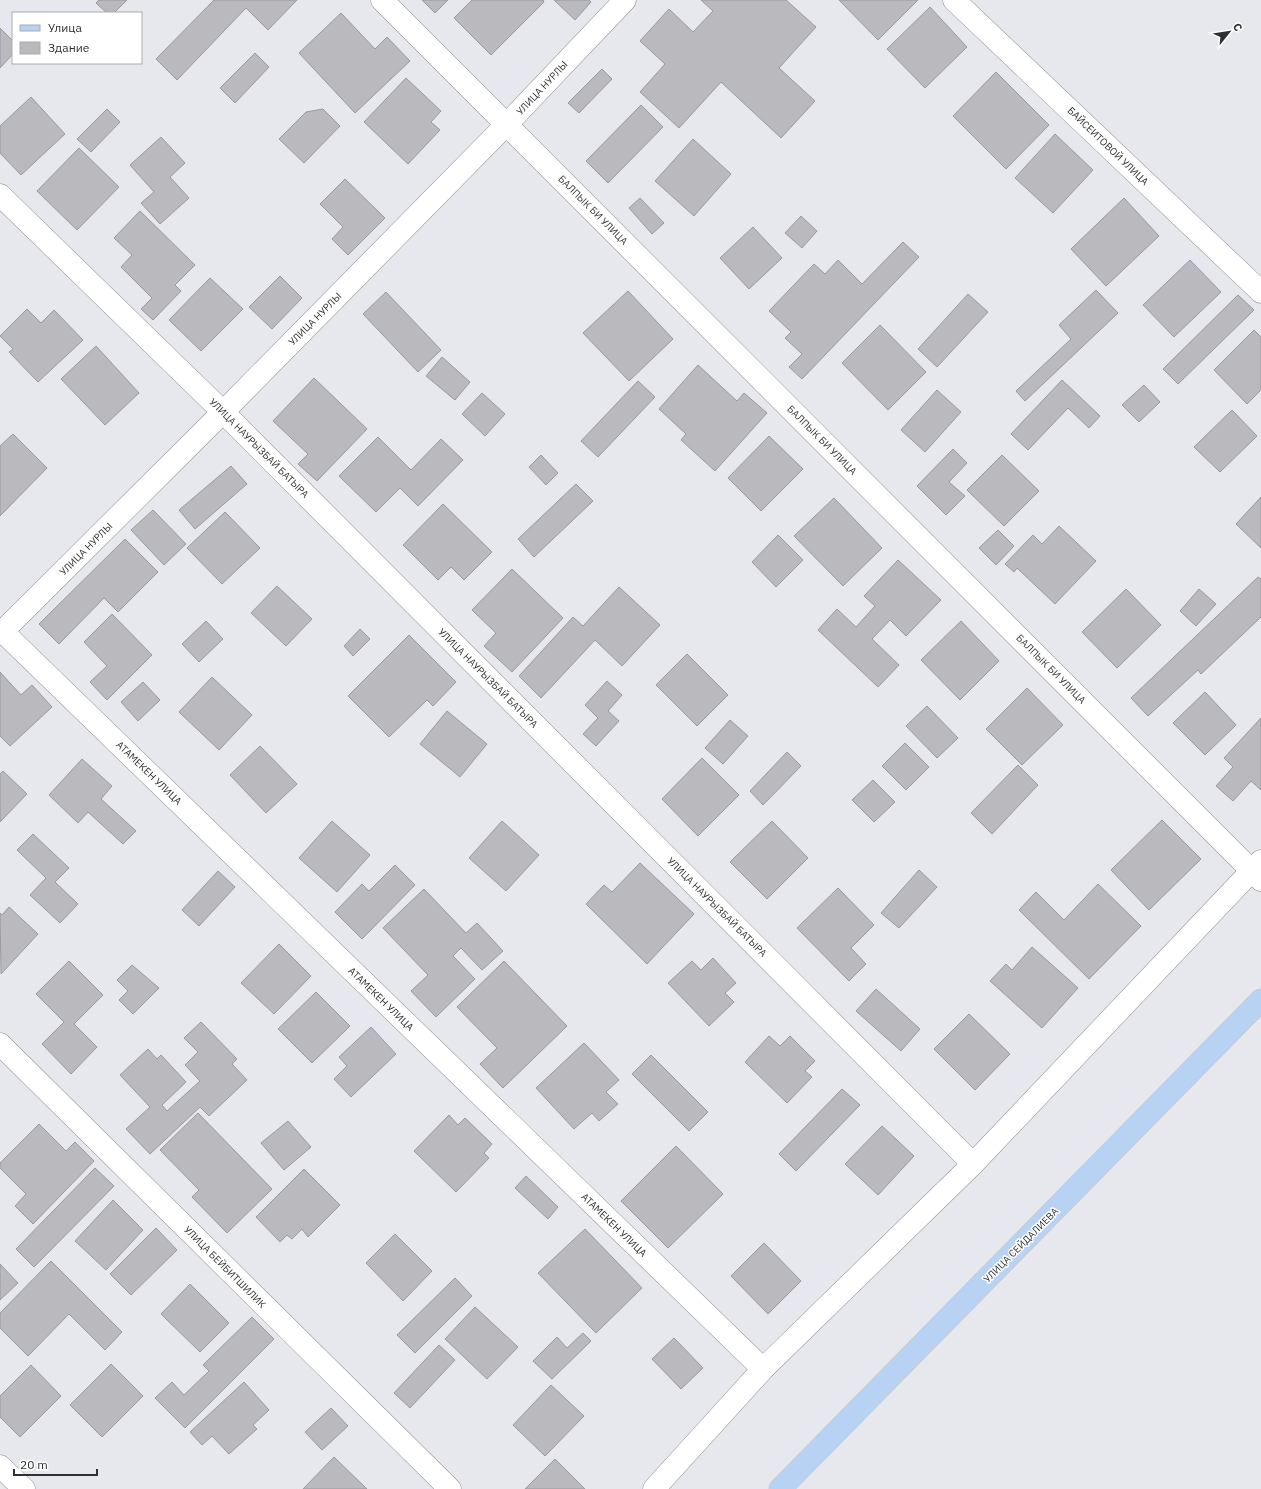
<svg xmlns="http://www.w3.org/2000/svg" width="1261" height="1489" font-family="'IBM Plex Sans',sans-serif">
<rect width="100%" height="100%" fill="#e7e8ed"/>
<!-- building -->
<g fill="#b9b9be" stroke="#98999e">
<path d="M99,0h28l-13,13h-7l-11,-10z"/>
<path d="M214,0h83l-29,30 -22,-22 -69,72 -21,-21z"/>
<path d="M422,0h26l-13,13z"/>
<path d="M472,0h71l1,2 -53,53 -37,-37z"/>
<path d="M554,0h35l2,2 -16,18z"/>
<path d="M701,0h85l30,27 -37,41 36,33 -34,37 -60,-56 -42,46 -39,-36 25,-28 -25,-23 29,-32 24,23 20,-21z"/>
<path d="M839,0h79l-40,40z"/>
<path d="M930,7l37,40 -42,41 -38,-39z"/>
<path d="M341,13l34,36 12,-12 23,24 -55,52 -56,-60z"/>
<path d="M0,28l13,13v13l-13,14z"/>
<path d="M255,53l14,14 -34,36 -15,-15z"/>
<path d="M602,69l10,10 -33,34 -11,-10z"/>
<path d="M996,72l53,53 -43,44 -53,-53z"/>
<path d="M406,78l35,33 -10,11 9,8 -32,34 -44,-42z"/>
<path d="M31,97l34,37 -44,41 -21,-22v-27z"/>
<path d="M641,105l22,22 -55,56 -22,-22z"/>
<path d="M107,109l13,13 -29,30 -14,-13z"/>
<path d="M323,109l17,17 -36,37 -25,-24 27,-27z"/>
<path d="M1055,134l38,36 -40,43 -38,-35z"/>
<path d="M161,137l24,26 -15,14 19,21 -29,26 -19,-21 13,-11 -24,-27z"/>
<path d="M693,139l38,35 -37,42 -39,-35z"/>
<path d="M79,148l40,39 -42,43 -40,-39z"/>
<path d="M345,179l40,39 -37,37 -16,-16 11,-12 -23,-23z"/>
<path d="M640,198l24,25 -12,11 -23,-26z"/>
<path d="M1124,198l35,38 -53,50 -35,-37z"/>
<path d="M140,211l55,54 -20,20 6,6 -28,29 -12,-11 11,-11 -31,-31 11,-12 -18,-17z"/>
<path d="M801,216l16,15 -15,17 -17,-15z"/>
<path d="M753,227l29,31 -33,31 -29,-31z"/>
<path d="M903,242l16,15 -117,122 -13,-12 13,-13 -17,-16 6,-6 -22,-21 45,-47 11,10 13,-14 24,24z"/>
<path d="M1190,260l31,32 -47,45 -31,-32z"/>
<path d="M280,276l22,22 -30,31 -23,-22z"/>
<path d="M210,278l33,31 -42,42 -32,-31z"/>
<path d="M1096,290l22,23 -93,88 -9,-10 55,-52 -12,-14z"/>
<path d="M628,291l45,48 -44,42 -46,-48z"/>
<path d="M386,292l55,58 -23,22 -55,-58z"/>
<path d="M968,294l20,18 -51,55 -19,-18z"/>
<path d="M1238,295l16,15 -76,74 -15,-15z"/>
<path d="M27,309l14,14 13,-13 29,30 -45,42 -29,-30 4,-3 -13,-13z"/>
<path d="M880,325l46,47 -38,38 -46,-47z"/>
<path d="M1254,330l7,7v53l-14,14 -33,-34z"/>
<path d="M96,346l43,47 -34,32 -44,-46z"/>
<path d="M442,357l28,25 -15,18 -29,-24z"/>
<path d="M698,365l39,36 7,-8 23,20 -52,58 -34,-31 5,-6 -27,-25z"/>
<path d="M314,378l53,51 -50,52 -19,-17 10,-10 -35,-33z"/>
<path d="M1062,380l38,36 -11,12 -21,-20 -40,42 -17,-16z"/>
<path d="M638,381l17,16 -57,60 -17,-16z"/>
<path d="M1144,385l16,17 -21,20 -17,-17z"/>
<path d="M937,390l24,22 -36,40 -24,-22z"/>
<path d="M482,393l23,21 -20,22 -23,-22z"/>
<path d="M1232,410l25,26 -37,36 -26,-25z"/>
<path d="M13,434l34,34 -47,48v-70z"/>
<path d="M769,436l34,33 -42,42 -33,-33z"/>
<path d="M378,437l33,33 30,-31 22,21 -45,46 -18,-18 -24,24 -37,-36z"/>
<path d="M953,449l14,14 -18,19 16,14 -19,19 -29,-29z"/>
<path d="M541,455l17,18 -12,12 -17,-18z"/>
<path d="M1002,455l37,36 -35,35 -37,-36z"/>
<path d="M231,466l16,18 -52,45 -16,-19z"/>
<path d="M576,484l17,17 -59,56 -16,-18z"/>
<path d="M1261,497v51l-25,-24z"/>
<path d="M834,498l48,50 -39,38 -49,-50z"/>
<path d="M443,504l49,48 -28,28 -13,-13 -13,13 -35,-35z"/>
<path d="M153,510l33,34 -22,21 -33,-35z"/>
<path d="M225,512l35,36 -38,36 -35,-36z"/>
<path d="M1059,526l37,35 -41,43 -38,-36 -3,4 -9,-8 28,-29 9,9z"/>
<path d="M998,530l16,16 -18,19 -17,-17z"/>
<path d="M778,535l25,25 -27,27 -24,-25z"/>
<path d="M125,539l33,33 -40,40 -14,-14 -45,46 -20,-20z"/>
<path d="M898,560l43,40 -35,36 -16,-16 -18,19 27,26 -21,22 -60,-57 19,-21 19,18 19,-21 -11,-10z"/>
<path d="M512,569l51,49 -51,54 -28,-26 12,-13 -24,-23z"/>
<path d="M1258,577l3,2v38l-60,57 -3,-4 -50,46 -17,-18z"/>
<path d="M277,586l35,33 -26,27 -35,-33z"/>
<path d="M619,587l41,38 -38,41 -27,-26 -54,58 -22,-22 54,-59 10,9z"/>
<path d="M1126,589l35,36 -44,43 -35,-36z"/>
<path d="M1199,589l17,15 -20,22 -16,-15z"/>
<path d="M112,614l40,41 -45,45 -17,-18 17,-16 -23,-24z"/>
<path d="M206,621l17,18 -24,23 -17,-18z"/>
<path d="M961,621l38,40 -39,39 -39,-40z"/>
<path d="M360,629l10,10 -17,17 -9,-10z"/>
<path d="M409,635l47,47 -23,24 -6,-6 -38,37 -41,-41z"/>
<path d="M687,654l41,41 -31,31 -41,-41z"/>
<path d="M0,672l21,23 11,-10 20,22 -42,39 -10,-10z"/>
<path d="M212,677l40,38 -33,35 -40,-38z"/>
<path d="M607,681l15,14 -14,16 11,10 -23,25 -13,-12 15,-16 -13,-13z"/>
<path d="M143,682l17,18 -22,21 -17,-19z"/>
<path d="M1027,688l36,37 -41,40 -36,-36z"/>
<path d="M1205,692l31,33 -31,30 -32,-32z"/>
<path d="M927,706l31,32 -21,20 -31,-32z"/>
<path d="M447,711l40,33 -27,33 -40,-33z"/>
<path d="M1261,718v72l-10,-9 -18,20 -17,-15 17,-19 -9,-9z"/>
<path d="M730,720l18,16 -25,28 -18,-16z"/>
<path d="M905,743l24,24 -23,23 -24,-24z"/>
<path d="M260,746l37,38 -31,29 -36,-38z"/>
<path d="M787,752l14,14 -38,39 -13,-14z"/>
<path d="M702,758l37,37 -41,41 -36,-37z"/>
<path d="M82,759l30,27 -11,13 35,32 -13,13 -35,-32 -10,11 -29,-28z"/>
<path d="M1018,765l20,20 -46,49 -21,-21z"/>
<path d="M3,771l24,23 -27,28v-48z"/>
<path d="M873,780l22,22 -21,20 -22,-22z"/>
<path d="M1162,820l39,39 -52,51 -38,-40z"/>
<path d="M332,821l38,34 -33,37 -38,-34z"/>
<path d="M502,821l37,34 -33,36 -37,-33z"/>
<path d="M772,821l36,37 -41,41 -37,-37z"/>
<path d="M33,834l36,34 -14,14 23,22 -18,19 -30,-28 16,-17 -29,-28z"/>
<path d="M640,863l54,51 -47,50 -61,-60 18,-19 8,7z"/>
<path d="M395,865l20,20 -53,54 -27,-27 27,-28 7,7z"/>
<path d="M919,870l18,17 -38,41 -18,-15z"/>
<path d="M218,871l17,16 -36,39 -17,-16z"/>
<path d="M1098,884l43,42 -52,53 -70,-69 17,-18 28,28z"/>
<path d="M838,888l36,37 -23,23 15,16 -17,17 -52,-53z"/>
<path d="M424,889l42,44 11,-10 26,28 -21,19 -21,-22 -8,8 22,23 -39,38 -25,-26 17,-16 -45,-47z"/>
<path d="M9,907l29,27 -37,40 -1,-61 2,2z"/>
<path d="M279,944l32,32 -37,38 -33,-31z"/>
<path d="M1032,947l46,41 -36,40 -52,-47 16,-17 6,6z"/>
<path d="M713,958l23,25 -11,10 9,9 -25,24 -41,-43 24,-22 9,9z"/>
<path d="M69,961l34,34 -29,29 23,23 -26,27 -29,-30 22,-22 -28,-28z"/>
<path d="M504,961l63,65 -64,62 -23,-24 17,-16 -40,-41z"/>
<path d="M132,965l27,23 -26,26 -14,-14 9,-9 -11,-11z"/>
<path d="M876,989l44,40 -19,22 -45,-40z"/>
<path d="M316,992l34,34 -38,37 -34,-34z"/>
<path d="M969,1014l41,40 -35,36 -41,-41z"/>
<path d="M201,1022l36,37 -5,5 15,16 -38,36 -9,-9 -50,47 -24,-25 24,-22 -30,-32 28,-26 9,10 4,-4 25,27 -24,23 5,6 33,-30 -15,-16 13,-13 -14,-14z"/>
<path d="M371,1027l25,27 -45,43 -17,-18 13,-13 -8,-9z"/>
<path d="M769,1036l11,10 10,-10 25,25 -10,10 7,6 -25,26 -42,-41z"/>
<path d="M584,1043l35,37 -13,12 12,12 -19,17 -7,-8 -18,16 -38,-41z"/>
<path d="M651,1055l57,57 -19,19 -57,-57z"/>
<path d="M842,1089l18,16 -64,66 -17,-17z"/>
<path d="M198,1113l74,76 -45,44 -35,-36 7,-7 -39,-40z"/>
<path d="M449,1115l9,10 7,-7 27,26 -8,9 5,5 -33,34 -42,-41z"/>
<path d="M288,1121l23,26 -27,23 -23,-27z"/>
<path d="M39,1124l27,27 9,-9 19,19 -61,63 -18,-18 11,-12 -26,-26v-5z"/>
<path d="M882,1126l32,30 -36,39 -33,-31z"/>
<path d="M676,1146l47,48 -55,54 -47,-47z"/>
<path d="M95,1168l19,18 -80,81 -18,-18z"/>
<path d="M304,1169l36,36 -32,32 -6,-8 -10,10 -5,-4 -7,7 -24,-25z"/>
<path d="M526,1176l32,31 -10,12 -33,-31z"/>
<path d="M113,1200l30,30 -37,40 -31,-29z"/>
<path d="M156,1228l21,22 -46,45 -21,-21z"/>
<path d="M585,1229l57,59 -46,45 -58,-60z"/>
<path d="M395,1234l37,37 -29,30 -37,-38z"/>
<path d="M764,1243l37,38 -33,33 -37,-38z"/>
<path d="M51,1261l71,71 -17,18 -36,-36 -41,42 -28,-28v-15z"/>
<path d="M0,1264l18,19 -18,17z"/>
<path d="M455,1278l17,18 -57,57 -18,-18z"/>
<path d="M190,1284l39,39 -29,29 -39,-38z"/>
<path d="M475,1307l43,40 -31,32 -42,-40z"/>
<path d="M252,1317l22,22 -89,89 -30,-30 17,-16 12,13 25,-24 -6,-6z"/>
<path d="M583,1333l8,8 -39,38 -19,-18 24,-24 10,11z"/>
<path d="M674,1338l29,30 -22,21 -29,-30z"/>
<path d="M439,1345l16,15 -45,48 -16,-15z"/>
<path d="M111,1364l32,32 -41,41 -32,-32z"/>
<path d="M31,1365l30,31 -41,41 -20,-20v-21z"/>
<path d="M244,1382l25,28 -16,15 4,4 -28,25 -17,-18 -10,9 -12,-13z"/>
<path d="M551,1385l33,31 -39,40 -32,-31z"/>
<path d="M331,1408l17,18 -26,24 -17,-18z"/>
<path d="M334,1457l33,32h-64z"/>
<path d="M555,1459l30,30h-60z"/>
</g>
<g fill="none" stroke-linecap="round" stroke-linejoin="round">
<!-- street casing -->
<g stroke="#909196" stroke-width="23">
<g id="street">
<path d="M382,0l879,880"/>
<path d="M954,0l307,292"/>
<path d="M0,195l223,217 750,752"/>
<path d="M0,629l763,740"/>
<path d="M0,634l223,-222 284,-288 118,-124"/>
<path d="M0,1044l450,445"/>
<path d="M0,1466l24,23"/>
<path d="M654,1489l109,-120 210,-205 288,-303"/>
</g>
</g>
<!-- primary casing -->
<g stroke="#c5c5c6" stroke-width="23">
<path id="primary" d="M780,1489l481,-489"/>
</g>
<!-- street -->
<use href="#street" stroke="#fff" stroke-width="22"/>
<!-- primary -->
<use href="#primary" stroke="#b8d2f3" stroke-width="22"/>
</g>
<g text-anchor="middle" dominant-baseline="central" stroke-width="3" stroke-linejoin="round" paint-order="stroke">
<!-- street labels -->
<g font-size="10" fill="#2f3032" stroke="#fff">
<text transform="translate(542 88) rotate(-47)">УЛИЦА НУРЛЫ</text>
<text transform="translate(1108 146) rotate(44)">БАЙСЕИТОВОЙ УЛИЦА</text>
<text transform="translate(593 210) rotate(45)">БАЛПЫК БИ УЛИЦА</text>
<text transform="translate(315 319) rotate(-45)">УЛИЦА НУРЛЫ</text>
<text transform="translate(822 440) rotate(45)">БАЛПЫК БИ УЛИЦА</text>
<text transform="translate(259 448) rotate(45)">УЛИЦА НАУРЫЗБАЙ БАТЫРА</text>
<text transform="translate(86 549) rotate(-45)">УЛИЦА НУРЛЫ</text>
<text transform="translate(1051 669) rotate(45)">БАЛПЫК БИ УЛИЦА</text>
<text transform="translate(488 678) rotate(45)">УЛИЦА НАУРЫЗБАЙ БАТЫРА</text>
<text transform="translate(149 773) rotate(44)">АТАМЕКЕН УЛИЦА</text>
<text transform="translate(717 907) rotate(45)">УЛИЦА НАУРЫЗБАЙ БАТЫРА</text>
<text transform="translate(381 999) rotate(44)">АТАМЕКЕН УЛИЦА</text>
<text transform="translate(614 1225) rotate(44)">АТАМЕКЕН УЛИЦА</text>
<text transform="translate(1021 1245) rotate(-45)">УЛИЦА СЕЙДАЛИЕВА</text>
<text transform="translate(225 1267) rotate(45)">УЛИЦА БЕЙБИТШИЛИК</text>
</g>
</g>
<!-- legend -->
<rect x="12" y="12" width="130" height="52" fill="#ffffff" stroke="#acacad"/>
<rect x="20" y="25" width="20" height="6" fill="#b8d2f3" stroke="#acacad"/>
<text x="48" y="32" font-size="12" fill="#2f3032">Улица</text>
<rect x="20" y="42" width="20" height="12" fill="#b9b9be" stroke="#acacad"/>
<text x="48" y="52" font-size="12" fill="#2f3032">Здание</text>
<!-- north arrow -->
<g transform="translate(1229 32) rotate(60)" stroke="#ffffff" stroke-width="3" paint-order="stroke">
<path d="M0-3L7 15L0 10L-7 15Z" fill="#2f3032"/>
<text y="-6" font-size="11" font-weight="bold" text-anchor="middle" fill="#2f3032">С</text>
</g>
<!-- scale -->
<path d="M14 1469v6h83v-6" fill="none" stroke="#2f3032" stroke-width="2"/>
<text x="20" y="1469" font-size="12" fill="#2f3032" stroke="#ffffff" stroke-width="3" paint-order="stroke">20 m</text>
</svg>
